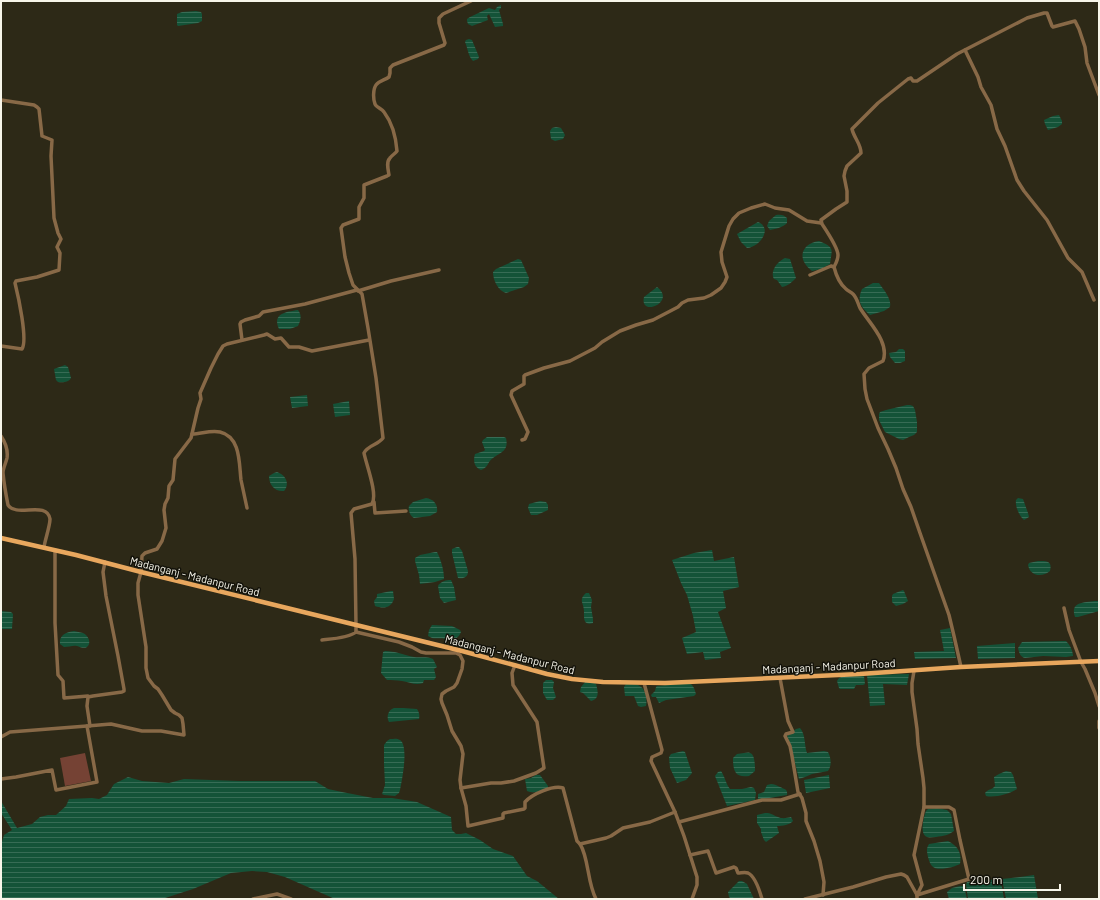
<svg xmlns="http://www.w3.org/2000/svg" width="1100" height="900" font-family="Barlow,sans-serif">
<defs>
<pattern id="water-rules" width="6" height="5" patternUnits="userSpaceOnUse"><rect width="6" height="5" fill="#145338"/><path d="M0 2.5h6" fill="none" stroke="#376c55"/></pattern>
</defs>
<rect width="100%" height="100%" fill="#2d2917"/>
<!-- park -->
<path fill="#754234" d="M85,753l6,28 -26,5 -5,-28z"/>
<!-- water -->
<g fill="url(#water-rules)">
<path d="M501,5v3l-2,2 4,14v2l-8,1 -6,-13 -2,2 1,4 -16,6 -4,-2 -1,-3v-2l3,-2 19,-9 6,2 2,-3z"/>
<path d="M196,11l5,1 1,2v7l-4,2 -20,3 -1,-1v-11l5,-2z"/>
<path d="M469,39l3,1 7,17 -1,2 -5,2c-5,-5 -5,-12 -8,-19l1,-2z"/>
<path d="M1059,115l3,6v3l-4,3 -10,3 -3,-6 -1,-4 9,-4z"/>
<path d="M556,127l5,1 4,7 -2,4 -8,2 -4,-2 -1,-8 2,-3z"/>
<path d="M776,215c5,-1 8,0 11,3v5c-4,4 -11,6 -17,7l-3,-4 2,-5z"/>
<path d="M758,222c16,7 0,26 -11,26l-6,-6 -4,-8z"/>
<path d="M819,241c16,7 13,7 11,23l-9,5 -9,2c-15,-11 -12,-27 7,-30z"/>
<path d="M785,258l5,1 6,19c-4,4 -8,8 -14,9l-5,-7 -3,-1c-4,-8 3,-17 11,-21z"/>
<path d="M518,259l3,1 8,18 -1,6 -4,3 -18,6c-8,-2 -13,-13 -13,-21l3,-3z"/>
<path d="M873,283h6c4,6 13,16 11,24l-6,4 -14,4c-10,-8 -13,-15 -8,-26z"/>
<path d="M657,287c20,15 -18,31 -13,10z"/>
<path d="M298,310c4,5 3,10 0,16l-8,3h-11c-7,-16 7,-17 19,-19z"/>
<path d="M899,349h4l2,2v10l-5,2h-5l-5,-6 -1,-4 7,-1z"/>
<path d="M65,365l3,2 3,11c-2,4 -8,5 -13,4l-2,-2 -2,-11z"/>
<path d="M307,395l1,11 -16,2 -2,-11z"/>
<path d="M349,401l1,14 -15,2 -2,-13z"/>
<path d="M907,405h3l3,1 2,4 2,12v10l-3,3 -5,2 -6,3 -4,-1 -14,-7 -6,-12v-6l1,-2 6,-2z"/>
<path d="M487,437h17l2,1c3,13 -5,14 -13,20 -6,4 -4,9 -12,12 -7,-3 -8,-9 -6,-16l9,-3 1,-1 -3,-8 1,-2z"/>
<path d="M277,472c9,3 13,12 7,19 -9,1 -15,-6 -15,-15l5,-3z"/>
<path d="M426,498c8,1 12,7 11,14l-7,4 -16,2c-4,-2 -6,-8 -5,-12l4,-4z"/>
<path d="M1018,498l5,1 5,14 1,4 -5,3c-5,-4 -9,-14 -8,-20z"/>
<path d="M540,501l6,1 2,3v5l-11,5h-6l-3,-7 1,-4z"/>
<path d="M457,547h2l3,4 6,20c0,6 -4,8 -10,7l-6,-25v-4z"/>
<path d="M712,550l2,11 20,-4 5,30 -16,4 3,17 -8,4 13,36 -11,4 1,6 -16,2 -2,-8 -16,2 -5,-16 14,-6 -3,-16 -6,-21 -6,-12 -9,-23 22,-7z"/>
<path d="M435,552h2c4,8 7,18 7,27l-9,3 -15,2 -1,-9 -4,-14v-3l5,-3z"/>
<path d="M1038,561c7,0 15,-1 12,10 -8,7 -20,5 -22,-6l1,-2z"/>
<path d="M451,580l3,7 2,13 -12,3 -4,-5 -2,-12c3,-5 8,-6 13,-6z"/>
<path d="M903,590l1,1 4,10 -5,3 -7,2 -4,-4v-6l1,-2z"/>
<path d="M391,591h2l1,8c-3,9 -10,10 -19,7l-1,-5 3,-4v-3z"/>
<path d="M586,593h3l3,7 -1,7 2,12v4c-10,3 -9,-5 -9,-12 0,-8 -6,-11 2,-18z"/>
<path d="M1095,601h3l1,1v9l-21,6h-3c-5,-16 9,-14 20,-16z"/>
<path d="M1,611l10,1 2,2 -1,15h-11z"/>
<path d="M432,625l20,1 8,4 1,2c-2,5 -6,8 -11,9 -8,-4 -10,-2 -18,-3l-4,-2 1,-6z"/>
<path d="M950,628l6,30 -41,1 -1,-7 30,-1 -4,-21z"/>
<path d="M74,631c3,1 6,1 9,2 5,2 9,10 4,14 -3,2 -7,0 -10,-1 -4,-1 -8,1 -13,1l-4,-3c-1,-9 6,-12 14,-13z"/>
<path d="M1062,641h4c4,4 6,8 7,14v1l-7,1 -23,-1 -18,2c-5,-1 -6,-6 -7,-10l4,-6z"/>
<path d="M1015,643v15l-37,1 -1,-13z"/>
<path d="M385,651c10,0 19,4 29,6 6,1 12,-1 19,2l4,8 -3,2 2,8 -2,3h-10l-1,3c-7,3 -14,-1 -21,-2 -5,-1 -10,-1 -15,-1l-6,-7 2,-21z"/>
<path d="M909,674l-2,11 -24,-1 2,21 -15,1 -3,-31z"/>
<path d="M844,676h20l1,8 -2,1h-7l-2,4h-14l-1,-1 -2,-7 2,-3z"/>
<path d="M546,680h6l2,2 -1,6 3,9 -3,3h-6l-4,-7v-10z"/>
<path d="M586,681l6,1 4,2c2,7 4,15 -5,17l-8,-8 -3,-1 1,-5z"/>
<path d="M689,683l3,2 2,3 2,6 -2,2 -28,4 -7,3 -3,-6h-4l-1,-2 4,-4 1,-4 1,-1z"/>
<path d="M626,684c11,0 17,0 20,12 0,4 1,6 0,10l-5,1 -3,-1 -4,-10h-9l-1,-9z"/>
<path d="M394,708h9l14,1c2,3 3,6 2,10l-30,3c-3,-5 -1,-12 5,-14z"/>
<path d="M800,728c6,7 4,17 7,25l17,-2 4,1c3,5 4,14 0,19l-16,3 -7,3 -6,2 -9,-36 -3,-7 9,-7z"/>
<path d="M390,739c3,0 7,-1 10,1 9,6 2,40 0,50l-1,3 -4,3 -11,-1 -2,-1 3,-9 -1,-21v-19l3,-4z"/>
<path d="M683,751l2,1 7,21 -6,7 -9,3 -7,-15 -1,-11 2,-3z"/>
<path d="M744,753c2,0 4,-1 6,0 5,1 5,13 5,18l-6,5c-14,2 -16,-5 -16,-18l4,-4z"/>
<path d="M721,771c4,6 5,13 9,18h12l9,-2 3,1 2,5 -1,7 -28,6 -12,-30 3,-4z"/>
<path d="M1006,771l5,1 2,3 4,14c-8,5 -22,9 -31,7l-1,-3c3,-4 7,-3 10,-7l-1,-9 5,-3z"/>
<path d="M536,775h4l8,11v2c-7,3 -14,6 -21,3l-2,-12 6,-1z"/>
<path d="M829,775l1,13 -24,5 -2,-13z"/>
<path d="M128,777l14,4 27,2 15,-4 55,2h76l13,8 14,3 31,6h19l25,4 34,15 1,13 4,4h5l5,-1 14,7 13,9 20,7 14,20 10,5 22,18h-224l-50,-22 -18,-5 -15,-1 -21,2 -38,16 -31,10h-161v-54l3,-10 8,-5 -11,-17v-12l16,27 15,-4 8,-7 8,-2h8l10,-9 3,-7 23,-1 7,1 8,-4 7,-11z"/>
<path d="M771,784c3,0 5,1 9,3 4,2 8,2 7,8l-29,5v-6l6,-2 3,-7z"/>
<path d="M937,808l10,2 4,4 3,17c-5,4 -11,5 -18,6 -3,0 -7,1 -9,0 -8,-3 -3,-21 -1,-26l2,-2z"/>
<path d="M765,813c7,0 7,2 13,4 4,2 9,1 13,0l2,4c-3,4 -11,5 -16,5l2,7 -13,9 -2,-2 -3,-8v-3l-4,-6v-8z"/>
<path d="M948,841c10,5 14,12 12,23 -6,3 -23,8 -28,2 -2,-2 -3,-6 -4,-9 -1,-6 -2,-8 1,-13z"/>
<path d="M1034,875l4,24h-32l-4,-20 18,-2z"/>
<path d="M999,879l3,8 2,12h-36l-2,-14 1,-3z"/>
<path d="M739,881h3l5,3 7,15h-23l-2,-2 -1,-5z"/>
<path d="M960,886h4l3,13h-18l-2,-7 5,-4z"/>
</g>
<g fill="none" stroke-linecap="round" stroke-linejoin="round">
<!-- minor -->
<g stroke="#886947" stroke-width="3.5">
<path d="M965,50l13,27 3,10 10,18 6,24 8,17 12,34 7,11 23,29 21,38 14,14 12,28"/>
<path d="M1,100l33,5 3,2 2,2 3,27 10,4 -1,16 3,62 4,15 3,6 -4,8 3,6 -1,17 -22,7 -21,4 -1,2c3,12 13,57 7,66l-21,-3"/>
<path d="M834,267c2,-4 4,-7 4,-12 0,-6 -12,-25 -16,-31l-1,-4 15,-11 11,-7v-11l-3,-15 1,-5 2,-5 14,-13c0,-9 -7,-15 -9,-24l26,-26 30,-24 3,-1 2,3h4l40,-27 70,-36 17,-5h3l5,13 1,1 22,-6 4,8 6,18 2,16 12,32"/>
<path d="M810,275l21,-9 3,1c2,8 6,17 12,22 2,2 5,3 7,5 4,4 5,10 7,14 9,15 30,34 23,53l-14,7 -5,6 1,15 2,10 11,29 10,21 8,19 7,21 8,18 9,26 29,82 5,21 7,31"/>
<path d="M358,291l33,-10 48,-11"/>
<path d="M242,340l-2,-16 1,-2 4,-2 14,-4 4,-4 42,-8 52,-14"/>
<path d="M192,434c9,0 18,-4 28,-2 21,5 19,32 21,48 2,9 4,19 6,28"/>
<path d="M1,436c4,6 7,15 6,22 -1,5 -4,10 -4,15 1,11 3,22 5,32 8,13 39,-5 42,14 0,7 -5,21 -6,28"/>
<path d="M522,440l3,-1 3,-7 -17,-37 1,-4 12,-7v-8l1,-1 19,-7 26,-7 25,-13 7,-6 18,-11 16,-6 17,-5 25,-13 4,-4 6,-3 16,-2 7,-3 10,-7 4,-6 2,-5 -5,-15 -1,-10 8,-26 4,-7 6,-6 12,-5 14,-4 10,4 14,2 18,11 14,2"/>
<path d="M374,502l1,11 31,-2"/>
<path d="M55,550v73l3,52 5,6 1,17 24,-2"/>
<path d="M1064,608l5,22 12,32 4,7 10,24 4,13"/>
<path d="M356,632l43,10 13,5 9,5 5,1h30l4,2 3,6 -1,8 -5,14 -3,4 -8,4 -4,3 -1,5 1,4 5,12 5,16 9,15 2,8 -3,26 1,8 30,-5h10l13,-2 22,-8 8,-5 -7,-46 -24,-37 -1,-12 3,-8"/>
<path d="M322,640c9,-1 27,-2 34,-8v-7l-1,-66 -4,-46 3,-4 18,-5c6,-10 -6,-40 -8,-51 4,-8 14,-8 19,-15l-7,-60 -8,-50 -6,-34 -9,-9 -4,-12 -4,-16 -4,-29 2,-3 16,-6v-12l5,-9v-13l23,-9 2,-1c-1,-6 -3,-13 1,-17 2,-3 5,-4 7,-7 -1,-13 -4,-27 -13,-39 -2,-3 -8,-5 -9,-8 -2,-5 -2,-15 1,-19 3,-4 9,-5 13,-8l1,-4v-5l3,-3 51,-20 1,-2 -6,-20v-5l4,-4 28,-13"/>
<path d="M914,671l-2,12v9l5,37 1,15 5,34 1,10v19l-10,48 8,30 -5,10"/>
<path d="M780,678l8,43 5,11 -7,2 -1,2 5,10 2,10 6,36 4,6 4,15v8l8,20 6,20 4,21 -1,13"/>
<path d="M644,683l18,67 -1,3 -9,4 -1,4 24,51 9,24 13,41v8l-5,14"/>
<path d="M1099,721v7"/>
<path d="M90,726l-3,-20 1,-9 5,-1 29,-4 2,-1v-2l-6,-33 -12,-60 -3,-24 2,-10"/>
<path d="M1,737l9,-5 77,-6"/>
<path d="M1,779l15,-2 36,-7 4,20 41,-8 -10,-56 24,-2 31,7h19l23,4 -1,-11 -1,-6 -3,-3 -4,-2 -4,-3 -9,-15 -4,-6 -4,-3 -6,-8 -2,-10v-21l-8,-52v-12l3,-11 1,-16 3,-3 12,-4 5,-8 4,-13 -2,-18 1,-6 3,-6 1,-12 4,-6 2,-21 16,-21 7,-30 3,-9 -1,-6 11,-25 7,-14 5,-8 4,-2 37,-9 3,-1 8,5 6,-1 8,9h10l13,4 57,-11"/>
<path d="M461,788l5,18 2,20 35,-8v-4l1,-1 20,-4 1,-1v-6c7,-8 28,-17 38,-14l14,53 3,3 26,-6 5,-2 12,-8 27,-6 25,-10"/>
<path d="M679,822l83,-22h19l19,-6"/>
<path d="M580,844c9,14 7,38 16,55"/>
<path d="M690,855l18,-4 8,22 18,-6 2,1 2,5c3,0 7,-1 10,0 7,3 12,19 14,26"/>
<path d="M253,899l24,-5 14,5"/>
<path d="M805,899l48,-12 33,-10 15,-3 3,1 3,2 10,18"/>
<path d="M917,899v-4l52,-16 -9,-39 -6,-30 -5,-3h-25"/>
</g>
<!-- major -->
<path stroke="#e8a75e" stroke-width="4.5" d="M1,538l75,17 65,17 321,79 85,23 25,5 31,3 62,1 195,-9 101,-7 138,-6"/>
</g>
<g text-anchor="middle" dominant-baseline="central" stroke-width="3" stroke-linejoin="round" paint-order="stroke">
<!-- street labels -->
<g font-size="11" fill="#f7f5e9" stroke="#13120a">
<text transform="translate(195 576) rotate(14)">Madanganj - Madanpur Road</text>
<text transform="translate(510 654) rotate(14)">Madanganj - Madanpur Road</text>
<text transform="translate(829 666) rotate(-3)">Madanganj - Madanpur Road</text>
</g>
</g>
<!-- border -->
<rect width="1100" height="900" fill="none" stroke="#f7f5e9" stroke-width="4"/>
<!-- scale -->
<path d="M964 884v6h96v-6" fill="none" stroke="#f7f5e9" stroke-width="2"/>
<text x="970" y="884" font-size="12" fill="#f7f5e9" stroke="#13120a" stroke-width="3" paint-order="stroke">200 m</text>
</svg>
